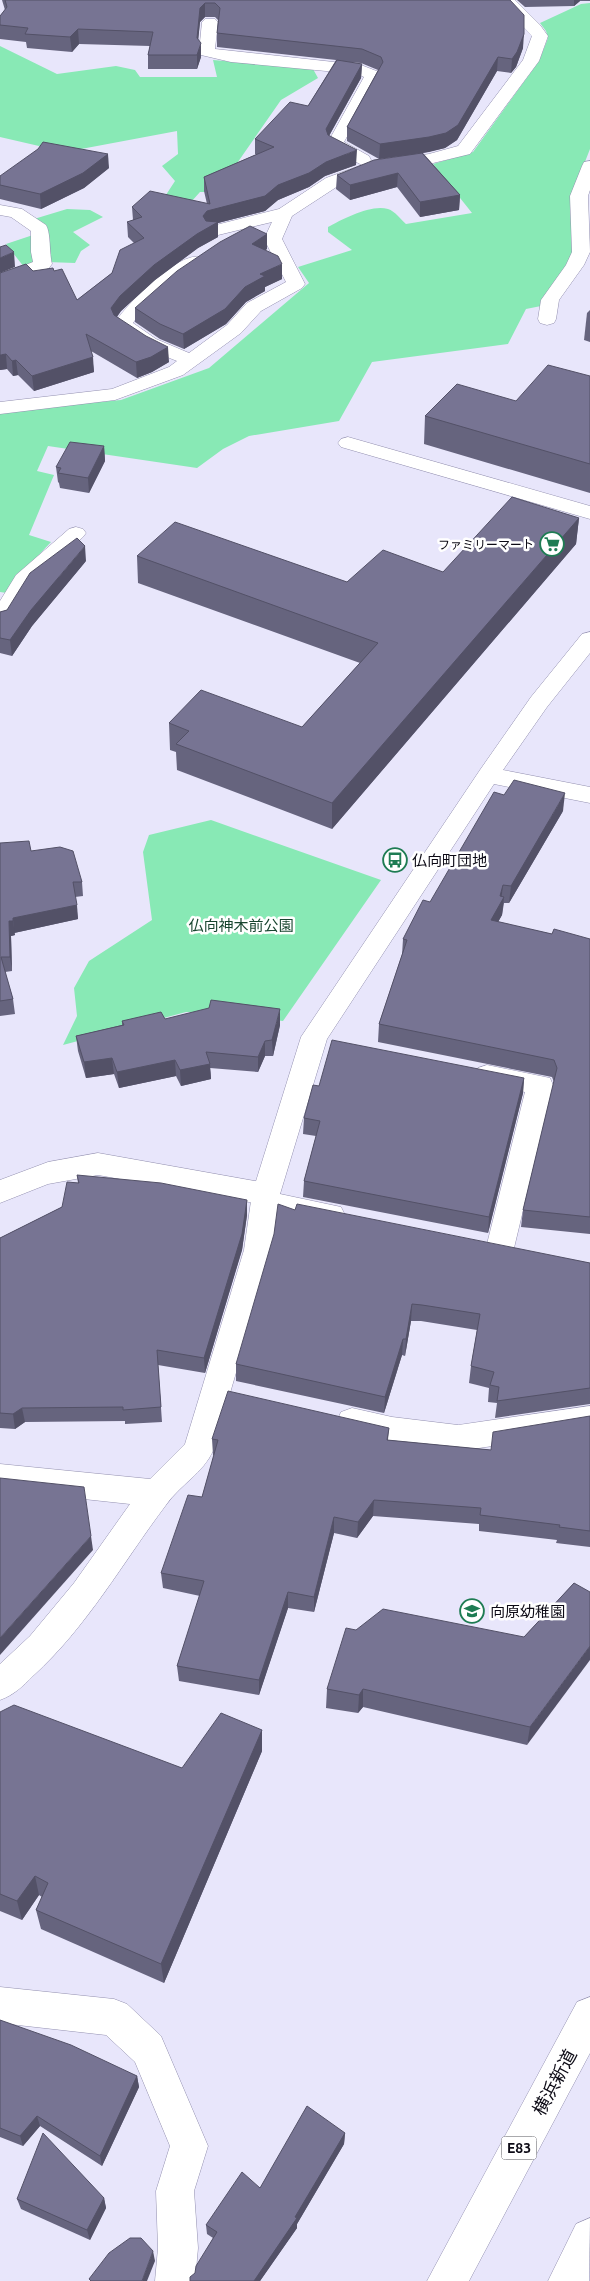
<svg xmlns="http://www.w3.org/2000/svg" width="590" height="2281" font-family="Ubuntu,'Noto Sans JP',sans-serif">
<rect width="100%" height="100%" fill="#e8e6fb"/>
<!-- green -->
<g fill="#88e9b5">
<path d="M590,3v146l-18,46 3,57 -34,54 -15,3 -18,35 -136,18 -33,59 -90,15 -26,13 -26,19 -149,-22 -11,25 17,4 -25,60 22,7 -34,36 -10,15 -7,-1v-179l13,-3 108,-10 88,-32 100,-85 -11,-16 54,-17 -24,-18v-5c15,-8 43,-23 60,-18 7,2 13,11 18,15l66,-11 -39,-49 40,-12 66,-91 9,-23 -2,-7 -6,-8 41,-19z"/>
<path d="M0,46l57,28 59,-8 19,4 5,7h77l-4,-17 100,9 5,9 -37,22 -64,92h-17l-9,10 -29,-1 13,-20 -13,-15 16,-12 -1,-23 -112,21 -65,-15z"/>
<path d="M67,209l23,1 13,7 -30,15 17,13 -9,6 -6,12 -28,-1 -23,5 -18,-23 39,-13 -11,-12z"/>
<path d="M211,820l170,60 -98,141 -72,-9h-25l-123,33 14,-29 -3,-28 15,-27 63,-41 -9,-68 6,-17z"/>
</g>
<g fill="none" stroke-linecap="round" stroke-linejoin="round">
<!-- street casing -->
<g stroke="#9390b0" stroke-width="1">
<g id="street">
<path d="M498,0h17l25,25 8,11 -9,25 -69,93 -41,10 -56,9 -35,13 -46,30 -10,23 23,45 -3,4 -41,23 -20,22 -58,42 -68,25 -115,14v-12l112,-13 57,-22 8,-6 -35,-14 -28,-23c12,-19 64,-73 87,-67l3,4 -3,4c-23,15 -53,33 -68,58l23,16 33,14 38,-28 20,-22 39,-21 -22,-43 8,-17 -58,14 -6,-1 -3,-4 3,-4 71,-18 47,-31 36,-13 -33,-17 -2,-4 37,-67 -6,-3 -127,-12 -30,-7 -2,-3 3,-30 3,-3h10l3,3 -3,27 146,16 18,7 2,3 -37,67 25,14 2,4 -2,3 60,-9 29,-8 65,-86 9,-24z"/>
<path d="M590,161v29l-2,6 2,56 -6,13 -25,35 -3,19 -2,4 -7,2 -7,-2 -2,-4 3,-19 25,-35 6,-13 -2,-56 12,-30 2,-4z"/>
<path d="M0,205l22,4 24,16c5,8 3,28 6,39l-3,4 -49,19v-12l33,-13 -2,-10v-21l-20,-14 -11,-2z"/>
<path d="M348,437l242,69v13l-249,-72 -3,-4 3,-4z"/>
<path d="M76,527l7,2 3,4 -3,4 -51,47 -24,40 -8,2v-25l16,-26 53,-46z"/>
<path d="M590,632v21l-43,54 -44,63 87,17v16l-96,-19 -167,255 -47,155 61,13 4,8 -4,8 -10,3 -54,-11 -5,35 -59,201c-10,22 -33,34 -47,54 -43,57 -79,122 -133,171 -10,10 -19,19 -33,24v-36l30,-28 44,-53 56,-79 -130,-14v-26l150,15 35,-35 59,-194 8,-56 49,-157 179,-267 51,-73 51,-63z"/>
<path d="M487,1065l63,13 3,7 -39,163 -4,8 -10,3 -10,-3 -4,-8 39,-156 -47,-10 -4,-7 4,-7z"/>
<path d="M590,1406v26l-132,19 -66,-8 -51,-13 -4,-9 4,-9 11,-4 40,9 66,8z"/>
<path d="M0,1987l114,12 13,5 34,32 47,110 -14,45 4,57 -3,33h-40l3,-33 -2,-57 14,-45 -35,-84 -29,-27 -106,-12z"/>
</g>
</g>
<!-- secondary casing -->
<g stroke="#9390b0" stroke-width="1">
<path id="secondary" d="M98,1153l168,30 10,3 4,8 -4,8 -10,3 -168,-30 -50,9 -48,19v-23l48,-18z"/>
</g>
<!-- highway casing -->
<g stroke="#9390b0" stroke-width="1">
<g id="highway">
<path d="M590,1997v56l-121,228h-42l150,-279z"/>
<path d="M590,2218l-1,63h-41l28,-57z"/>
</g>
</g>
<!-- street -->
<use href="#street" fill="#fff" fill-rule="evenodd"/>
<!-- secondary -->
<use href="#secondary" fill="#fff" fill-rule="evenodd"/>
<!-- highway -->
<use href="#highway" fill="#fff" fill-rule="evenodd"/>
</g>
<!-- wall -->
<g fill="#66647e">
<path d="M2,0h508l13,48 -7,19 -5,6 -14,-2 -40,69 -12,8 -22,5 37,42 -1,15 -39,7 -23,-30 -47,13 -14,-11 1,-14 64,-19 -22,3 -32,-18v-14l31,-57 -17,-7 -13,-1 14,2 -1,14 -32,58 27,29 -31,11 -16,11 -31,13 -13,11 -47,12v14l-20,11 -43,32 -34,31 -4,6 52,45 -17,10 -15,6 -46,-27 3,21 -60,19 -16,-16 -5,1 -6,-7 -7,1 15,-103 18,4h21l23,29 35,-27 22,-30 -6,-6 -1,-15 6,-2 -1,-13 75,-3 -3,-13v-14l53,-23h-2v-15l53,-33 28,-46 -119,-13v-14l1,-13 -3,-3h-10l-5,5 -2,18 3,17 -4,12h-49v-14l2,-9 -71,-2 -7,8 -45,-4 -1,-6 -26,-3v-23l5,-6z"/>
<path d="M517,0h73v1h-10l-6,5 -49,1z"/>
<path d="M109,168l-25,20 -43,21 -41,-10v-14z"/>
<path d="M267,234v15l-2,1 17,29 -17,8v4l-19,11 -20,22 -42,25 -24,-10 -25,-17v-14z"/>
<path d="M590,310v32l-6,-2 3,-27z"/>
<path d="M590,376v117l-166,-49 1,-28 91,-15z"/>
<path d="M104,446l1,15 -16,32 -29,-5 -1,-5 -1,-1 -2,-15z"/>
<path d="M579,518l-3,26 -244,285 -155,-59 -1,-18 -6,-2 -1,-27 133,4 58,-64 -222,-80 -1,-27 210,26 96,-10z"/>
<path d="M86,561l-54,65 -20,30 -12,-3v-41l7,-2z"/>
<path d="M563,811l-54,92h-5l-2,12 -4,7 54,12 38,5v295l-69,-7 2,-17 31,-128 -2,-5 -174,-35 1,-18 23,-69 1,-16 27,-37z"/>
<path d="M0,843l31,8 51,31 1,14 -8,1 3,22 -64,14 1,2 -4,1 1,35 -7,1 8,27 2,15 -15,2z"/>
<path d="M165,1019l115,6 -7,31h-8l-7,16 -48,-4 1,11 -30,7 -5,-10 -57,12 -5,-14 -28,4 -8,-27 -2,-15 46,-11v-4z"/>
<path d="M524,1078l-1,15 -35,140 -185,-36 1,-16 12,-45 -13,-2 1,-16 15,-32z"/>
<path d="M77,1175l170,40 -5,35 -37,123 -47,-8 4,57 -37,2v-3l-100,1 -10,7 -15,-1v-190l62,-31 16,-24z"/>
<path d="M295,1210l295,53v141l-95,14 2,-15 -9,-1 1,-14 -20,-5 2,-17 6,-36 -56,-9h-10l-6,35 -3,-1 -18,58 -148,-32v-17z"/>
<path d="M590,1416v131l-34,-4 1,-3 -78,-9v-7l-106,-8 -16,22 -23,-5 -20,79 -26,-4 -29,87 -80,-14 -2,-15 23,-70 -37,-8 -2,-15 41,-76 12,-42h-1l-1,-16 177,-11 -1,12 103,10z"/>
<path d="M574,1583l-47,162 -164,-38 -5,6 -32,-5 1,-19 29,-59 168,7z"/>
<path d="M0,1712l182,56 80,-38v21l-98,232 -123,-54 -5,-19 6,-13 -3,-2 -17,25 -22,-9z"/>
<path d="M0,2020l137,56 2,11 -37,79 -62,-40 -17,20 -23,-9z"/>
<path d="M345,2133l-1,11 -47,80v4l-37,53h-70l5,-8 18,-35 -6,-4 -1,-9 54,-37z"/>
<path d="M104,2198l2,10 -16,32 -69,-31 -4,-10z"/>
</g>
<!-- shaded-wall -->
<g fill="#535167">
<path d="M574,0h6v1l-6,5z"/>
<path d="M205,3v14l-5,5 -3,30v-14l3,-30z"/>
<path d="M78,29l1,15 -7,8 -2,-15z"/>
<path d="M524,34l-1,14 -7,19 -5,6 1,-14z"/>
<path d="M201,43v14l-4,12v-14z"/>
<path d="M498,57l-1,14 -40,69 -12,8 -16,4 -50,7 1,-15z"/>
<path d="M362,64l-1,14 -36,65 1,-14z"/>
<path d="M357,150l-1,15 -31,11 -16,11 -31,13 -13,11 -47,12v14l-20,11 -43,32 -34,31 -9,12 -1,-15 9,-12 83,-80 4,-5 71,-26 48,-23z"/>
<path d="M108,154l1,14 -25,20 -43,21 -1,-15z"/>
<path d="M398,173l-1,14 -47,13v-15z"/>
<path d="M460,195l-1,15 -39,7v-15z"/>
<path d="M267,234v15l-14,10 -1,-15z"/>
<path d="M14,252l1,15 -15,6v-15z"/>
<path d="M282,264v15l-17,8v4l-19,11 -20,22 -42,25 -1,-15 62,-47 15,-13z"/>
<path d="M168,347l1,15 -17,10 -15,6 -1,-16z"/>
<path d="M6,354l1,15 -7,1v-15z"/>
<path d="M93,357l1,15 -60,19 -2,-15z"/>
<path d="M16,360l2,15 -5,1 -1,-15z"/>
<path d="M104,446l1,15 -16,32 -1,-15z"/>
<path d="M579,518l-3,26 -244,285v-26z"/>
<path d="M85,546l1,15 -54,65 -20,30 -2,-16 21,-30z"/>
<path d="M565,793l-2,18 -54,92 2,-17z"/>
<path d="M503,885l-2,17 3,-5 -2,18 -13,23 2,-18 9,-24z"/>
<path d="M77,905l1,14 -64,14 -1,-15z"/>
<path d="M9,921h4l2,14 -4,1 1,35 -2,-14z"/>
<path d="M280,1009v16l-7,31 -1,-16z"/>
<path d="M265,1041v15l-7,16v-15z"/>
<path d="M112,1058l2,16 -28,4 -2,-16z"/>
<path d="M175,1060l1,16 -57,12 -2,-16z"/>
<path d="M210,1064l1,15 -30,7 -1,-16z"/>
<path d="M524,1078l-1,15 -35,140 1,-16z"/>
<path d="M247,1200v15l-5,35 -37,123 -1,-15z"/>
<path d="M412,1304l-1,17 -6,35 1,-17z"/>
<path d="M403,1339l-1,16 -18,58 1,-16z"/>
<path d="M22,1408l3,14 -10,7 -2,-15z"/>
<path d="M374,1500l-1,16 -16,22 1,-16z"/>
<path d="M334,1517v16l-20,79v-15z"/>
<path d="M91,1536l2,14 -93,105v-17z"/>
<path d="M288,1592v16l-29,87v-15z"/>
<path d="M590,1646v14l-63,85 3,-18z"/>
<path d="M363,1689v18l-5,6 1,-18z"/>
<path d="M262,1730v21l-98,232 -3,-19z"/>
<path d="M35,1876l4,19 -17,25 -5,-19z"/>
<path d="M137,2076l2,11 -37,79 -2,-10z"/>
<path d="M37,2116l3,10 -17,20 -3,-10z"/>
<path d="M345,2133l-1,11 -47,80v4l-37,53h-6l41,-64z"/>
<path d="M104,2198l2,10 -16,32 -3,-10z"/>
<path d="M153,2251l2,10 -8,20h-5z"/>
</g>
<!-- building -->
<g fill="#777493" stroke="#535167">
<path d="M5,0h505l14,15v19l-7,18 -5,7 -14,-2 -40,68 -12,8 -17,4 -49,7 -33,-17 36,-65 -2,-5 -19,-8 -145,-16 3,-25 -5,-5h-10l-5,5 -3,30 4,5 -4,12h-49l5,-23 -75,-3 -8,8 -45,-3 3,-6 -28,-3v-9l7,-9z"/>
<path d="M337,60l25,4 -36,65 2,6 29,15 -31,12 -17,11 -31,12 -13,11 -58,15 -4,5 3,5 12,1 -21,12 -43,31 -34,31 -9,12 3,7 32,21 22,11 -17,10 -15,5 -50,-28 7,23 -61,19 -16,-16 -4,1 -6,-7 -6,1v-82l26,-9 7,7 20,-3 1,3 8,-2 15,31 35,-27 8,-23 24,-12 -17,-16 15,-5 -10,-10 18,-16 60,13 -6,-27 70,-30 -19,-8 35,-37 18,4z"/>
<path d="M43,142l65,12 -25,19 -43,21 -40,-9v-9l38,-27z"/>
<path d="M422,153l38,42 -40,7 -22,-29 -48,12 -13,-10 37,-15z"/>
<path d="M250,226l17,8 -15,10 26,12 4,8 -22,10 5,2 -20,11 -20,22 -42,25 -23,-10 -25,-16 42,-37 43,-29z"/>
<path d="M6,245l8,7 -14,6v-11z"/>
<path d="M548,365l42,11v88l-165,-48 32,-32 59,17z"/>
<path d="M70,442l34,4 -16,32 -30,-5 3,-5 -5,-1z"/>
<path d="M512,497l67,21 -247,285 -156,-59 13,-13 -20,-8 32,-33 101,37 76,-84 -241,-87 38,-34 172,60 36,-32 60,22z"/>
<path d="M77,538l8,8 -54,64 -21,30 -10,-2v-26l7,-2 23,-37z"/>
<path d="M514,780l51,13 -54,93 -8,-1 -3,11 4,1 -13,23 61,14 2,-5 36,10v278l-67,-7 34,-142 -3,-8 -175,-36 28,-84 -4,-1 20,-39 7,2 64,-110 10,3z"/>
<path d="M29,841l2,10 29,-4 13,4 9,31h-9l4,23 -64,13v3h-4l1,36h-9l12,42 -13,2v-158z"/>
<path d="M211,1000l69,9 -8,31 -7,1 -7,16 -52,-5 4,12 -30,6 -5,-10 -58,12 -5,-14 -28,4 -8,-26 48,-11 -2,-4 39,-9 4,7 44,-11z"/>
<path d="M332,1040l192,38 -35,139 -185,-36 16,-60 -16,-3 9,-33 6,1z"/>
<path d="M77,1175l84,8 86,17 -5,34 -38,124 -47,-8 4,57 -38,3v-3l-101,1 -9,6 -13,-1v-175l62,-31 5,-25 12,1z"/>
<path d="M278,1204l17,6 2,-6 293,59v125l-93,13 2,-14 -9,-2 4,-13 -23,-6 9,-52 -58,-9 -10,-1 -6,35h-3l-18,58 -149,-33 38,-130z"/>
<path d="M228,1391l161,37 -2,12 104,10 2,-18 97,-16v115l-31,-4 1,-2 -80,-10 1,-7 -107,-8 -16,22 -24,-5 -20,80 -26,-5 -29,88 -82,-14 27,-85 -43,-8 27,-78 14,2 16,-57 -6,-1z"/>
<path d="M0,1478l84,9 7,49 -91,102z"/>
<path d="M574,1583l16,9v54l-60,81 -167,-38 -4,6 -32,-6 19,-61 10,2 27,-21 141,28z"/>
<path d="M14,1705l168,63 39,-55 41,17 -101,234 -125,-54 12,-27 -13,-7 -18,25 -17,-7v-182z"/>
<path d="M0,2020l71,25 66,31 -37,80 -63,-40 -17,20 -20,-8z"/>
<path d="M307,2106l38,27 -50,84 2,1 -43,63h-64v-4l5,-4 1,-7 21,-34 -11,-7 36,-53 18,16z"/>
<path d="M43,2133l61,65 -17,32 -70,-31z"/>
<path d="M130,2238h11l12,13 -11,30h-51l-2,-2 20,-26z"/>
</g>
<!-- icons -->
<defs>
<g id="supermarket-ring" transform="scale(1.25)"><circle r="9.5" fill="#fff" stroke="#1e7c53" stroke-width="1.5"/><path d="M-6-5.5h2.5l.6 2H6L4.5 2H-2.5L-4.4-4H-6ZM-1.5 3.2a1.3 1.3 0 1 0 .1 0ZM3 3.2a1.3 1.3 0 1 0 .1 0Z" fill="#1e7c53"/></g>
<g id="bus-ring" transform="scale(1.25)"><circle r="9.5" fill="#fff" stroke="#1e7c53" stroke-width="1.5"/><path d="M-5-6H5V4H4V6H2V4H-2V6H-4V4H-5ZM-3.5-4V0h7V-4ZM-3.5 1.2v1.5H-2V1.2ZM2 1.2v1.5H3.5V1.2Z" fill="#1e7c53"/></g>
<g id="school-ring" transform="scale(1.25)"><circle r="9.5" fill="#fff" stroke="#1e7c53" stroke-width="1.5"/><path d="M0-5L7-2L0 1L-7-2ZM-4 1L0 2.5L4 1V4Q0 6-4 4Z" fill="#1e7c53"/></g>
</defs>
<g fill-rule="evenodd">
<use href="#supermarket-ring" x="552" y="544"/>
<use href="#bus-ring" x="395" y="860"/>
<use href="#school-ring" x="472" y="1611"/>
</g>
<g text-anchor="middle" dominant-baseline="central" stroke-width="5" stroke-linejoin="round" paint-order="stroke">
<!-- far-poi labels -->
<g font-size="12" fill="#0c0a15" stroke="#fff" text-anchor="end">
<text x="534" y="544">ファミリーマート</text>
</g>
<!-- shield labels -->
<rect fill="#fff" stroke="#55545b" stroke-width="1" x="501.5" y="2136.5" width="35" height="23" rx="4"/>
<g font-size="14" font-weight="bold" fill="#0c0a15">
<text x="519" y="2148">E83</text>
</g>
<!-- poi labels -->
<g font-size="15" fill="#0c0a15" stroke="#fff" text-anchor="start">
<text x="412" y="860">仏向町団地</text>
<text x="490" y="1611">向原幼稚園</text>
</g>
<!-- park labels -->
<g font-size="15" fill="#18452f" stroke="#fff">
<text x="241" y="925">仏向神木前公園</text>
</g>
<!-- near-street labels -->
<g font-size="18" fill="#0c0a15" stroke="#fff">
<text transform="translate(554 2082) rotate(-62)">横浜新道</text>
</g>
</g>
</svg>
